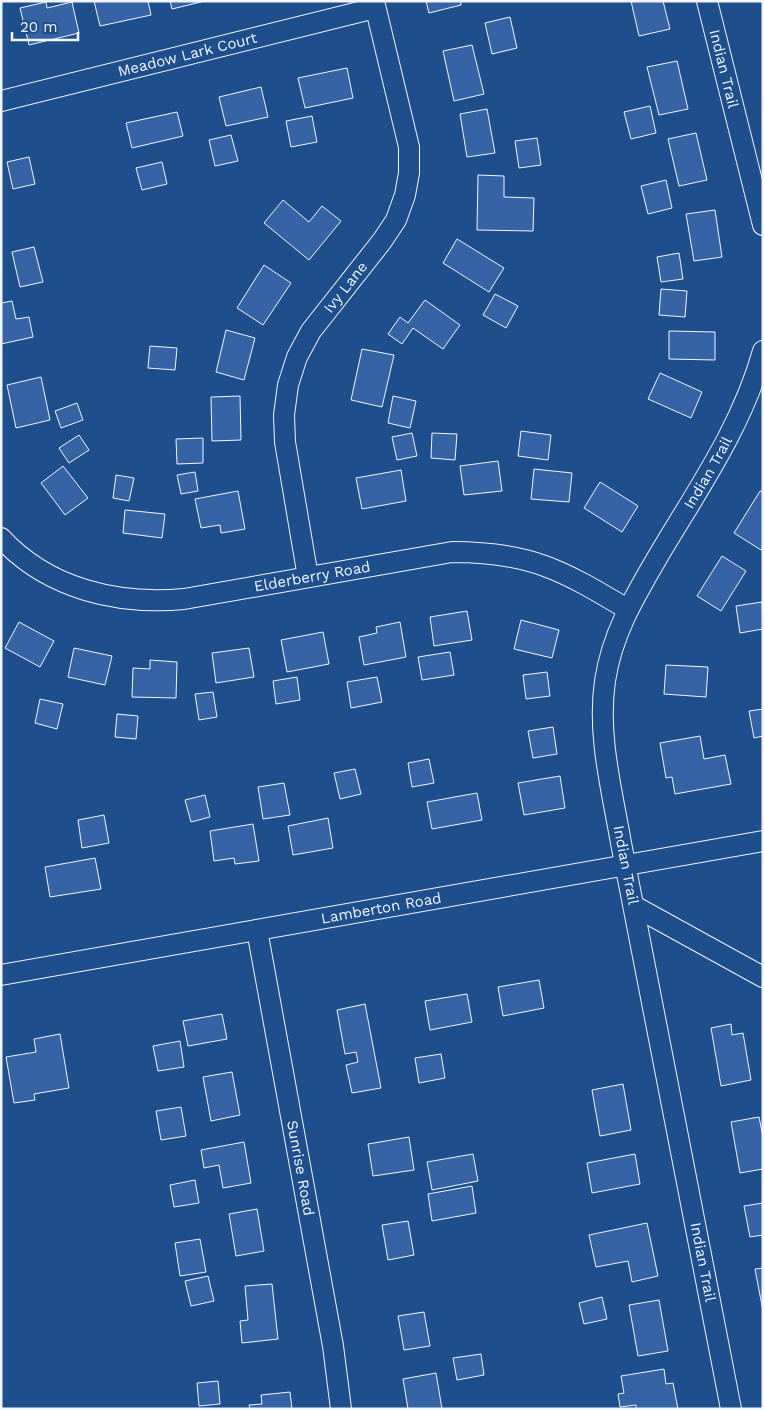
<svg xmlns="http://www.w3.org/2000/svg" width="764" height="1410" font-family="'Work Sans',sans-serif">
<rect width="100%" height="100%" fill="#1f4e8c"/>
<!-- building -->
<g fill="#3563a3" stroke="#f2f6ff">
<path d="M94,1h54l3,14 -51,11z"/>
<path d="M170,1h35l-33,8z"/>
<path d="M426,1h35v4l-32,8z"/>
<path d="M631,1h32l7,28 -31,7z"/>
<path d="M46,2l1,6 25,-6 7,31 -50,12 -9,-37z"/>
<path d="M510,17l7,31 -25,6 -7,-31z"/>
<path d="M472,45l12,49 -30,7 -11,-50z"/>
<path d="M677,61l11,48 -29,6 -12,-48z"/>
<path d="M347,68l6,30 -48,10 -7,-30z"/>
<path d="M261,87l7,30 -42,9 -7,-29z"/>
<path d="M650,106l6,27 -25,6 -7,-27z"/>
<path d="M487,109l8,44 -28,4 -7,-43z"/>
<path d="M177,112l6,24 -51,12 -6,-25z"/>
<path d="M312,116l5,26 -26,5 -5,-26z"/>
<path d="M696,133l11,47 -28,6 -11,-47z"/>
<path d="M231,135l7,26 -23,5 -6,-26z"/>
<path d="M537,138l4,27 -22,3 -4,-27z"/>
<path d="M29,157l6,27 -22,5 -6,-27z"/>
<path d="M162,162l5,22 -25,6 -6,-22z"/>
<path d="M478,175l26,1v21l30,1 -1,33 -56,-1z"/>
<path d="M666,180l6,28 -24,6 -7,-28z"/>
<path d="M283,200l26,22 13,-16 19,15 -32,39 -45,-37z"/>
<path d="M715,210l7,47 -28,4 -8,-47z"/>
<path d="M457,239l47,29 -15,24 -46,-29z"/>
<path d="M34,247l9,35 -23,5 -8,-35z"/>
<path d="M679,253l4,26 -22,3 -4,-25z"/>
<path d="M264,265l27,18 -28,42 -26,-17z"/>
<path d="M661,289l26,2 -2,26 -26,-2z"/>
<path d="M495,294l23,12 -12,22 -23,-13z"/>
<path d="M425,300l35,25 -17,24 -30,-21 -11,16 -14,-10 12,-17 8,6z"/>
<path d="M12,301l4,18 13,-2 4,20 -32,7v-41z"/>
<path d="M226,330l29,8 -11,42 -28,-8z"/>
<path d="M669,331l46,1v28l-46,-1z"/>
<path d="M150,346l27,2 -2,22 -27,-2z"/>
<path d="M362,349l32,6 -12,52 -31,-7z"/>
<path d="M660,373l42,19 -11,26 -43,-19z"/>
<path d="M41,377l9,43 -34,8 -9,-43z"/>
<path d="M240,396l1,44 -29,1 -1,-44z"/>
<path d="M393,396l23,5 -6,27 -22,-5z"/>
<path d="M77,403l6,17 -22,8 -6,-17z"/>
<path d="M521,431l30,4 -3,25 -30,-4z"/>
<path d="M412,433l5,23 -20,4 -5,-23z"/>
<path d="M432,433l25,1 -2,26 -24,-2z"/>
<path d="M79,435l10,15 -20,13 -10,-15z"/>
<path d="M203,438v25l-26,1 -1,-25z"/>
<path d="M498,461l4,30 -38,4 -4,-29z"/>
<path d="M63,466l25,32 -23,17 -24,-32z"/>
<path d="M534,469l38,4 -3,29 -38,-3z"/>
<path d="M401,470l5,31 -44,8 -6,-31z"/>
<path d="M195,472l3,19 -17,3 -4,-19z"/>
<path d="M116,475l18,3 -5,23 -16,-3z"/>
<path d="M600,482l38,24 -16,26 -38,-24z"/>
<path d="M238,491l7,38 -24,4 -1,-8 -19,3 -6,-29z"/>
<path d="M760,491l3,1v55l-2,3 -27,-17z"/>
<path d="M125,510l40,4 -3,24 -39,-5z"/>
<path d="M722,556l24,15 -25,40 -24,-15z"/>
<path d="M762,602l1,27 -23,4 -4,-27z"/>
<path d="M467,611l5,29 -38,6 -4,-29z"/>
<path d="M521,620l38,10 -7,28 -38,-9z"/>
<path d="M19,622l35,19 -14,26 -35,-19z"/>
<path d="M400,622l6,35 -42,8 -5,-28 18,-4 -1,-6z"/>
<path d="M323,632l6,32 -42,8 -6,-32z"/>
<path d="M74,648l38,8 -7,29 -37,-8z"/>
<path d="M249,648l5,29 -38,6 -4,-30z"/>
<path d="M450,652l4,23 -32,5 -4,-23z"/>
<path d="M150,660l27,2 -1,36 -44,-1 1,-29 17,1z"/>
<path d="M666,665l42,2 -2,30 -42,-3z"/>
<path d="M547,672l3,24 -24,3 -3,-24z"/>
<path d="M297,677l3,23 -24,4 -3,-23z"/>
<path d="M377,677l5,25 -31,6 -4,-26z"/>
<path d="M213,692l4,25 -18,3 -4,-26z"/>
<path d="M40,699l23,5 -6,25 -22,-6z"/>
<path d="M763,709v27l-9,2 -5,-27z"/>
<path d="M117,714l21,2 -2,23 -21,-2z"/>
<path d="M553,727l4,27 -24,4 -5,-27z"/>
<path d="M700,736l4,23 21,-4 6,29 -56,10 -3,-17 -6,1 -6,-35z"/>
<path d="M429,759l5,24 -22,4 -4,-24z"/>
<path d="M355,769l6,25 -21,5 -6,-26z"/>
<path d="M560,776l5,32 -41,7 -6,-32z"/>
<path d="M284,783l6,32 -27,4 -5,-32z"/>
<path d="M477,793l5,27 -50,9 -5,-27z"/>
<path d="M205,795l5,22 -19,5 -6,-22z"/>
<path d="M104,815l5,28 -27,5 -4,-28z"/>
<path d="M328,818l5,30 -40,7 -5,-29z"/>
<path d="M253,824l6,37 -24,3 -1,-6 -20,3 -4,-30z"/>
<path d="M95,858l6,31 -51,8 -5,-30z"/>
<path d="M539,980l5,28 -41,8 -5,-29z"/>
<path d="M467,994l5,28 -42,8 -5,-29z"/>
<path d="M365,1004l16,84 -29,5 -6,-28 12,-3 -2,-10 -11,2 -8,-44z"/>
<path d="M222,1014l5,25 -39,7 -5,-25z"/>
<path d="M731,1024l1,11 11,-2 8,47 -30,6 -10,-58z"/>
<path d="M60,1034l9,54 -35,6 1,6 -21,3 -8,-46 30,-5 -2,-13z"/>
<path d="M180,1041l4,26 -26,4 -5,-25z"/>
<path d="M441,1054l4,24 -26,5 -4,-25z"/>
<path d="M232,1072l8,43 -29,6 -8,-44z"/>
<path d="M623,1084l8,46 -31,6 -8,-46z"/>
<path d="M181,1107l5,29 -25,4 -5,-29z"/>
<path d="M759,1117l4,20v32l-23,4 -9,-51z"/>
<path d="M409,1137l5,33 -41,6 -5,-32z"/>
<path d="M244,1142l7,41 -28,5 -4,-23 -15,3 -3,-18z"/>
<path d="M473,1154l5,27 -46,9 -5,-28z"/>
<path d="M635,1154l5,30 -48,9 -5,-30z"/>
<path d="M195,1180l4,23 -25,4 -4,-22z"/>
<path d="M472,1186l4,27 -44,8 -4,-27z"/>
<path d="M763,1203v32l-13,2 -6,-31z"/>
<path d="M257,1209l7,42 -28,5 -7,-42z"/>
<path d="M408,1221l6,34 -26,5 -6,-35z"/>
<path d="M647,1223l11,53 -26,6 -4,-21 -32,6 -7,-32z"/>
<path d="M200,1239l6,33 -26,4 -5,-33z"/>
<path d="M763,1268v43l-8,-42z"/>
<path d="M208,1276l6,25 -23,5 -6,-25z"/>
<path d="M272,1284l6,55 -36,4 -2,-22 8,-1 -3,-34z"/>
<path d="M602,1297l5,22 -23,5 -5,-21z"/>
<path d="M659,1300l9,51 -30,5 -9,-51z"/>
<path d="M424,1312l6,34 -26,4 -6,-34z"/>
<path d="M481,1354l3,21 -27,5 -4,-22z"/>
<path d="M664,1369l2,15 7,-1 5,26h-42v-4l-16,2 -2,-13 6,-1 -3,-17z"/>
<path d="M436,1373l6,36h-34l-5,-30z"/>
<path d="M218,1381l2,23 -21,2 -2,-23z"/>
<path d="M290,1392l2,17h-42l-1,-4 13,-1 -1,-9z"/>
</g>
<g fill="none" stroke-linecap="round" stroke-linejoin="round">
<!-- minor casing -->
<g stroke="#f2f6ff" stroke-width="22">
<g id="minor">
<path id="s1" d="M707,1l56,224"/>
<path id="s2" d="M1,101l374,-93"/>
<path id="s3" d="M1,538c47,51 116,67 183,61l268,-47c78,0 110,18 175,57"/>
<path id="s4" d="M308,577l-23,-135 -1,-27 4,-30 9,-28 14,-26 71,-90 14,-21 9,-25 4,-22v-26l-35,-146"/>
<path d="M634,906l129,71"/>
<path id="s5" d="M257,930l76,416 8,63"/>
<path id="s6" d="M1,975l762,-134"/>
<path id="s7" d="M731,1409l-110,-566c-9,-53 -24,-108 -16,-162 7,-48 31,-87 55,-128 40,-67 82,-127 103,-202"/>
</g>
</g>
<!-- minor -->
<use href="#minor" stroke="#1f4e8c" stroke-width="20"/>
</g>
<g text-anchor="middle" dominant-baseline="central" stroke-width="4" stroke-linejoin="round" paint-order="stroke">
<!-- street labels -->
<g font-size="15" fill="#f2f6ff" stroke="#1f4e8c">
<text stroke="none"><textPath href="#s2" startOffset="192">Meadow Lark Court</textPath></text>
<text stroke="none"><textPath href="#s1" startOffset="70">Indian Trail</textPath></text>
<text stroke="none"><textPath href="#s4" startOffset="309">Ivy Lane</textPath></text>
<text stroke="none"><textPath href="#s7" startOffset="974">Indian Trail</textPath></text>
<text stroke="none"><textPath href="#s3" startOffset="330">Elderberry Road</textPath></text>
<text transform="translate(626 865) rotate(79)">Indian Trail</text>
<text stroke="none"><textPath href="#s6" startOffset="386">Lamberton Road</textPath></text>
<text stroke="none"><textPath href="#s5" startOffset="242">Sunrise Road</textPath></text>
<text transform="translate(703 1262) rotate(79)">Indian Trail</text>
</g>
</g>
<!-- border -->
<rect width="764" height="1410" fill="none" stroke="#f2f6ff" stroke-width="5"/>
<!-- scale -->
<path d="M12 32v8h66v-8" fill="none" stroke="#f2f6ff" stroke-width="2.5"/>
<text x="20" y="32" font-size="15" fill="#f2f6ff" stroke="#1f4e8c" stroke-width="4" paint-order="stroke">20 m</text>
</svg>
